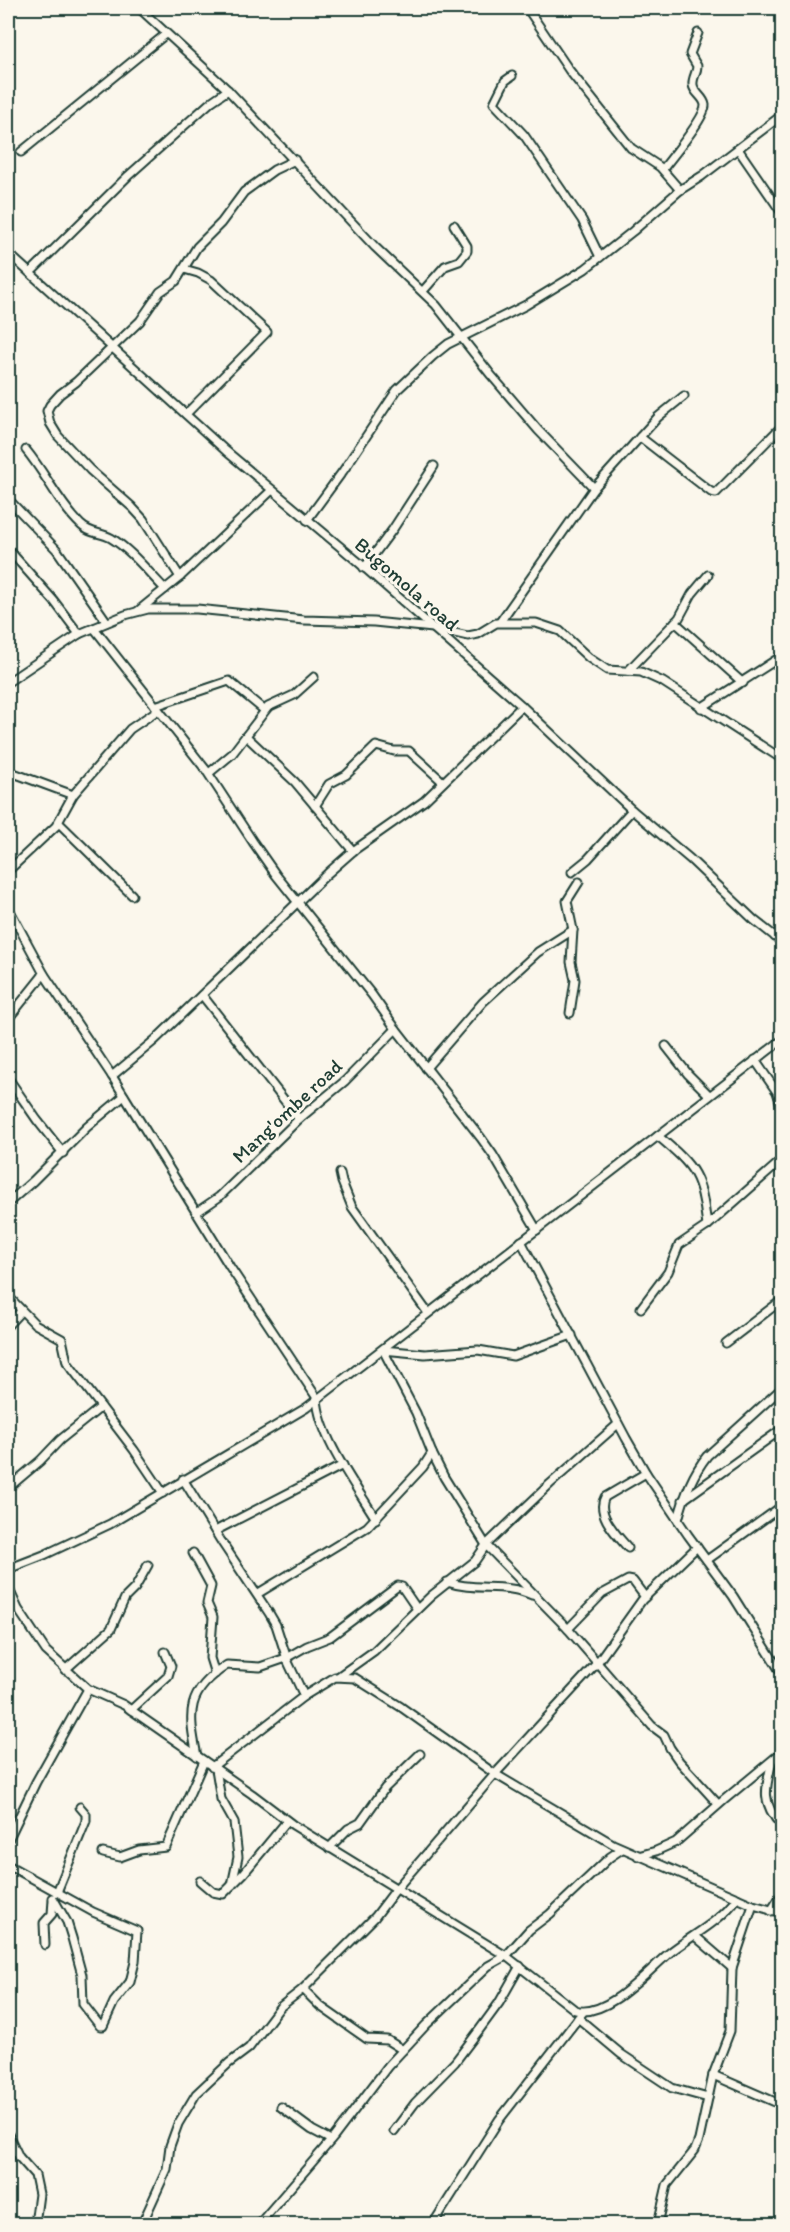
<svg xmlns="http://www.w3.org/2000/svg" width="790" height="2232" font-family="Itim,sans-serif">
<rect width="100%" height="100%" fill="#fbf7ec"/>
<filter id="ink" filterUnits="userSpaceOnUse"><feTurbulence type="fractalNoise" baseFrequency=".0167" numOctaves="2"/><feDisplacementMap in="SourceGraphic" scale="12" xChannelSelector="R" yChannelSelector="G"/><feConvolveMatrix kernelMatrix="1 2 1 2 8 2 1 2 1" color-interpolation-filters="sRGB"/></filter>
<g filter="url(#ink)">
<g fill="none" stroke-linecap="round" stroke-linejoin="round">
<!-- street casing -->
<g stroke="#1f3d34" stroke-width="11">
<g id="street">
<path d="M139,8l89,82 147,157 61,58 55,70 47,55 56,58"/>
<path d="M527,8l42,62 62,78 29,19 20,23"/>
<path d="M780,8l2,3"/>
<path d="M512,76l-7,5 -11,22 30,32 58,85 18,37"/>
<path d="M738,149l44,64"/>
<path d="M21,152l145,-118"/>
<path d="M663,169c8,-11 43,-52 42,-64 -1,-8 -11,-12 -12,-20 -1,-7 4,-12 4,-19l-7,-12 8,-21"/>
<path d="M8,253l218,198 130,109 166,146 110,104 58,49 64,61 28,22"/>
<path d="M184,269l14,4 13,7 56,52 -81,82"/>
<path d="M30,273l98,-97 84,-75 16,-11"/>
<path d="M423,291l22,-25 14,-5 8,-10v-5l-13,-21"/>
<path d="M640,437l71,55 5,1 66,-67"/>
<path d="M26,450c20,24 33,54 55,75 9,9 19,7 30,13 20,12 37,34 54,51"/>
<path d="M8,499l49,51 50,72"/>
<path d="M307,520l36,-49 54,-81 36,-34 15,-12 78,-39 59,-36 48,-38 47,-41 22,-14 80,-61"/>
<path d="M8,549l46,52 25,33"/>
<path d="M364,568l29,-39 41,-63"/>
<path d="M180,577l-37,-58 -11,-12 -42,-37 -32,-34 -8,-13 -3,-12 3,-6 10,-11 16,-12 64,-61 20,-29 16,-11 21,-34 24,-24 23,-31 30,-22 21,-10"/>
<path d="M138,611l42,-34 92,-87"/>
<path d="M500,622l94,-134 64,-71 26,-21"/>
<path d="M675,622l68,61"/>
<path d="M94,628l112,142 47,72 23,33 96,120 24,34 85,109 12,17 44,75"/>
<path d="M628,671l51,-53 13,-24 16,-19"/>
<path d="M8,682l71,-48 46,-19 23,-6h49l107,11 70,2 59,6 35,8 10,-2 18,-11h40l24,8 29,27 18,12 34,2 22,10 119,77"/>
<path d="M155,706l74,-25 35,29"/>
<path d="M701,708l81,-52"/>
<path d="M246,736l49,46 58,69"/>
<path d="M8,771l65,24"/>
<path d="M209,773l23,-19 36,-47 26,-12 20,-18"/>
<path d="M315,806l14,-22 17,-9 30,-29 18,5h15l34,31"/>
<path d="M59,823l73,72"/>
<path d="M8,871l48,-45 17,-31 57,-66 28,-19"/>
<path d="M572,872l16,-13 44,-49"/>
<path d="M8,907l36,67 68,102 118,191 87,131c2,39 39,88 59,121"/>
<path d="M775,937l7,-10"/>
<path d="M202,995l97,124"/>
<path d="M570,1013l5,-33 -4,-18 2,-32 -6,-29 12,-19"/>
<path d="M8,1019l36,-45"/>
<path d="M666,1046l22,28 21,21"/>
<path d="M755,1060l22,32 5,16"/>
<path d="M426,1068l57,-66 55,-50 35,-22"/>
<path d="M112,1076l43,-36 173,-167 25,-22 71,-50 98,-95"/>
<path d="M8,1078l29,42 26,33"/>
<path d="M658,1136c38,32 43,39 49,90"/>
<path d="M340,1173l2,9 10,25 76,106"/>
<path d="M8,1203l25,-22 54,-54 37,-31"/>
<path d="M197,1212l22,-15 80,-78 46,-38 51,-52"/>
<path d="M521,1241l105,197 20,35 42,62 45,61 49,78"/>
<path d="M8,1296l27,28 27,15 5,23 67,88 29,43"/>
<path d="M641,1308l27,-36 11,-27 28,-19 75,-66"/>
<path d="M8,1325l13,-14"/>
<path d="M726,1343l56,-43"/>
<path d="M383,1350l33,63 16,40 12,24 42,68 82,84 84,97 12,9 6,13 9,13 39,43"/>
<path d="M383,1350l42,4 53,-4 35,6 59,-21"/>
<path d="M183,1479l38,62 48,72 7,12 12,37 16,34"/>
<path d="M8,1488l32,-27 20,-21 41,-33"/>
<path d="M683,1500l99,-71"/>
<path d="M678,1520c6,-24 14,-45 29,-64l75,-68"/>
<path d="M215,1531l128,-66"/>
<path d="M628,1548c-10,-12 -33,-34 -23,-51l41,-24"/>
<path d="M193,1553l18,33 -4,17 6,14 -3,41 5,16"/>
<path d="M707,1560l75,-54"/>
<path d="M8,1569l36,-14 66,-31 196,-116 476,-368"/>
<path d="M447,1582c29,10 57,0 85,13"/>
<path d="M8,1587l10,22 28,42 42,38 36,16 128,89 41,31 213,131 69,54c31,9 72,-38 93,-56 24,-19 51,-31 69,-56"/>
<path d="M257,1594l110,-67 56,-60 9,-14"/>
<path d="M568,1629l34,-35 26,-14 5,1 12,16"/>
<path d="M65,1670l46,-41 14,-31 10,-10 13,-23"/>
<path d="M339,1676l35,-25 57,-55 44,-35 11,-16 64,-61 68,-60"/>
<path d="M131,1710l37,-34 3,-10 -6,-14"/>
<path d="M197,1756c-9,-44 -11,-64 30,-91l33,2 26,-9 21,-12 23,-9 68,-51 4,1 15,22"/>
<path d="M772,1762c-7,26 -11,42 10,64"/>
<path d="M212,1767l92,-71 31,-19 20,1 46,29 94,67 118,70 140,61 29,8"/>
<path d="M216,1769l5,30 13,23 4,35 -6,28"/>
<path d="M8,1840l28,-58 52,-93"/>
<path d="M329,1848l19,-19 12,-6 25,-35 35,-34"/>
<path d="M103,1853l17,4 19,-7 27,-3 38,-86"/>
<path d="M638,1856l18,-5 20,-9 48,-42 58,-48"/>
<path d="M8,1865l85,47 44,19 -2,31 -5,20 -16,20 -11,24h-3l-17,-22 -1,-29 -10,-37 -5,-16 -14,-24"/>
<path d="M200,1881l13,11 10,2 21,-21 43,-52"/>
<path d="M57,1892l29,-71v-7l-6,-7"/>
<path d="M771,1911l11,-17"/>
<path d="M695,1936l37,32"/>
<path d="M45,1945l-1,-22 8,-9 1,-14"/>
<path d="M303,1989l17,17 47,33 20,1 16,10"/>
<path d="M578,2018l43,36 51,34 36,10"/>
<path d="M713,2075l69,30"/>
<path d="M281,2107l31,23 19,10"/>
<path d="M394,2131l21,-28 40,-41 25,-33 19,-26 21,-37"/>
<path d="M8,2134l11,23 16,18 4,19 -4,30"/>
<path d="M142,2224l25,-55 3,-23 8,-22 18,-30 33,-31 20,-15 31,-41 23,-18 72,-72 22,-29 98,-114 102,-111 45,-63 55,-53"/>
<path d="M259,2224l75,-87 54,-71 38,-41 62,-59 18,-10 23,-26 21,-16 60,-57 12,-8"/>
<path d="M433,2224l66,-104 84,-108"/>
<path d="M658,2224l9,-39 28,-35 4,-10 14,-65 17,-44 2,-63 21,-63"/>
</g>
</g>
<!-- street -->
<use href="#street" stroke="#fbf7ec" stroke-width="7"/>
</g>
</g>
<g text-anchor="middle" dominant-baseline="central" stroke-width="6" stroke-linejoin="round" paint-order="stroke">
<!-- street labels -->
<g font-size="20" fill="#1f3d34" stroke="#fbf7ec">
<text transform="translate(407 584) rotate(41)">Bugomola road</text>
<text transform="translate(287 1111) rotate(-43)">Mang'ombe road</text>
</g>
</g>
<!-- margin -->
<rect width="790" height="2232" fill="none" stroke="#fbf7ec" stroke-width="30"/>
<rect x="15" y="15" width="760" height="2202" fill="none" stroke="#1f3d34" stroke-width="2" filter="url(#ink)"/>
</svg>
